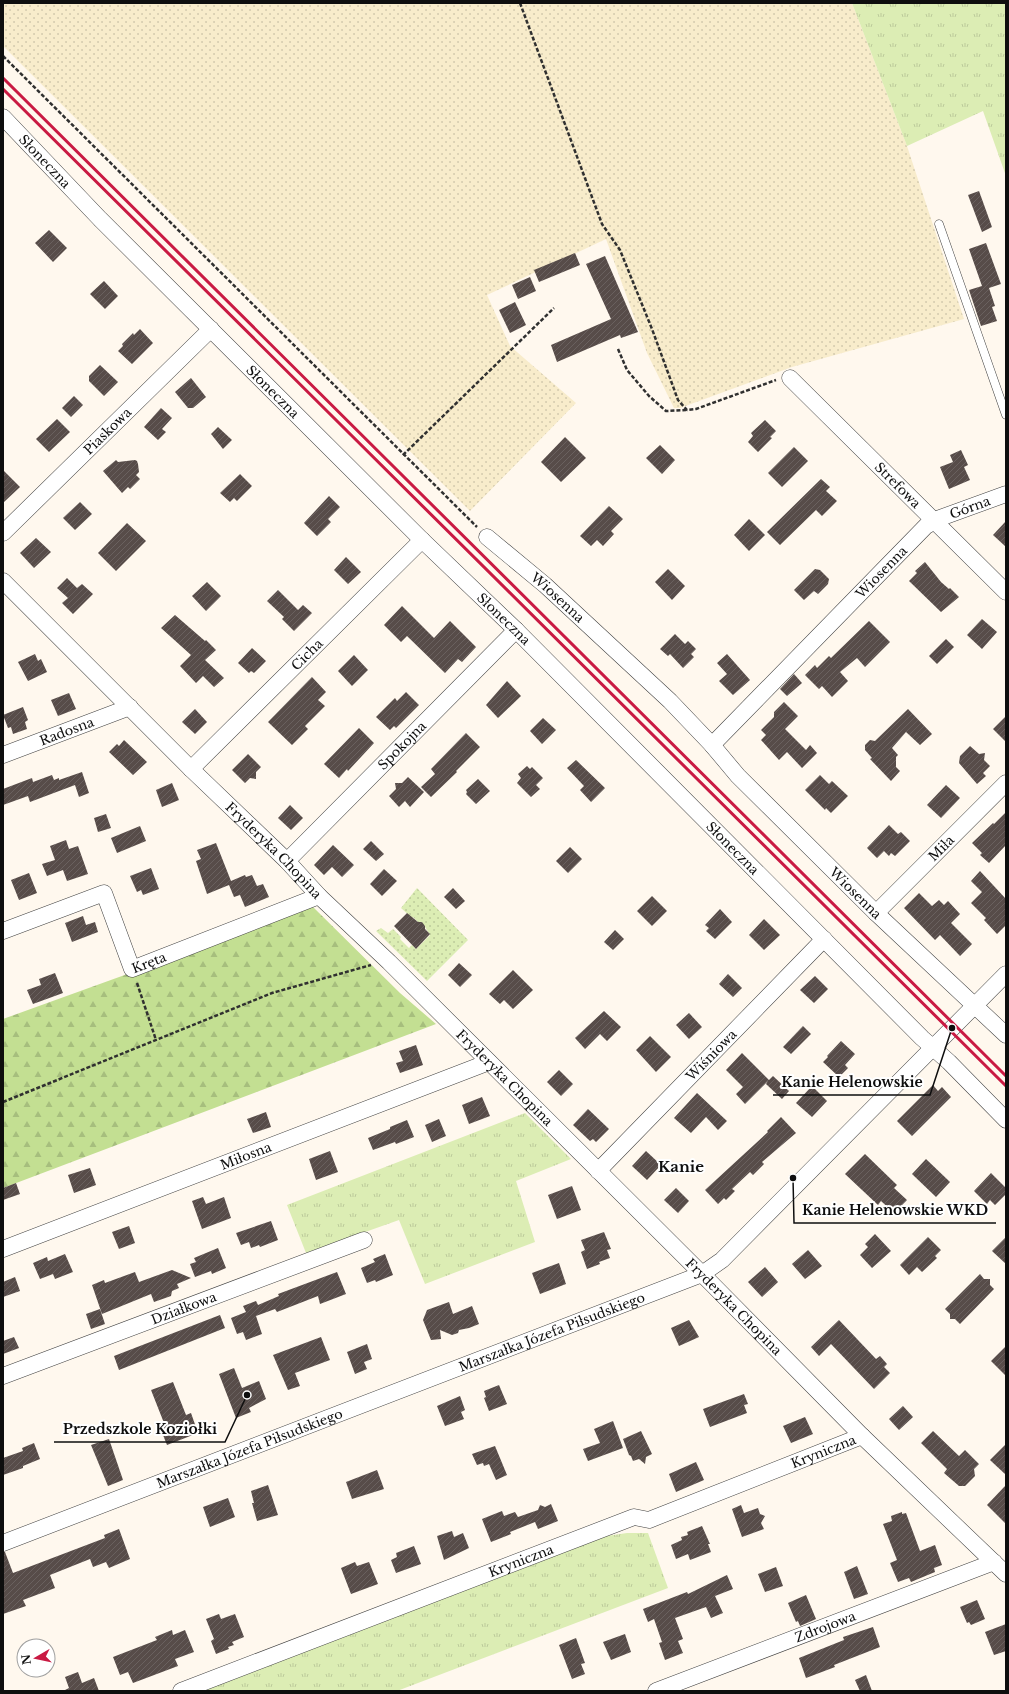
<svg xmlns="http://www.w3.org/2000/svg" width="1009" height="1694" font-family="'Libre Baskerville',serif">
<defs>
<pattern id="farmland-dots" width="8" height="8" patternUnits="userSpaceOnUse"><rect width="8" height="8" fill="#f8eccb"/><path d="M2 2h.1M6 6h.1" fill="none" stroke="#d3c9ad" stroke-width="1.8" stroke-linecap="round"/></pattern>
<pattern id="grass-tufts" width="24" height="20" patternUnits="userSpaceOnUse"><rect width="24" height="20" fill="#dcedb4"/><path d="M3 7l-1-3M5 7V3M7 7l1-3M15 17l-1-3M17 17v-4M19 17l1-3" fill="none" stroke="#bcca9a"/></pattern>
<pattern id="forest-firs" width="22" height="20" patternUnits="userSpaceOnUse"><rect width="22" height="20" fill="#c3df92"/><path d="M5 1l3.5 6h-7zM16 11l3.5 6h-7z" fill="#a6be7d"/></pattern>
<pattern id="garden-dots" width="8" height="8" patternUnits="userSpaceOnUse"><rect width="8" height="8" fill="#dcedb4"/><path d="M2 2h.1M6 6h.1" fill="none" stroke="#bcca9a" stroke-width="1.8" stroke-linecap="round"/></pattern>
<pattern id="building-hatch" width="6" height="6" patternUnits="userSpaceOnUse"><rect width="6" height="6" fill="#574c49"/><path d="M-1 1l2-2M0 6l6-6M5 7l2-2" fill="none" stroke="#6a615f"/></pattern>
</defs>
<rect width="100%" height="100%" fill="#fff8ee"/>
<!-- farmland -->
<path fill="url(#farmland-dots)" d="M3,3h849l55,143 57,173 -172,48 -112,41h-6l-27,-55 -41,-114 -119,56 23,51 66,57 -106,108 -467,-465z"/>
<!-- grass -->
<g fill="url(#grass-tufts)">
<path d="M852,3h154v173l-23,-65 -76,35z"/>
<path d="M525,1113l46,46 -55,22 19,61 -110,42 -26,-64 -93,33 -19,-48z"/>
<path d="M627,1533h21l20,55 -271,103h-198l401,-154z"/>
</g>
<!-- forest -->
<path fill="url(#forest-firs)" d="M313,907l87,86 36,31 -433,164v-169z"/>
<!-- garden -->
<path fill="url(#garden-dots)" d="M417,888l51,52 -41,41 -51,-50 5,-3 7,5 5,-4 8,8 -1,2 9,9 3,-3 4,4 14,-14 -8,-13h-4l-5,-5 -1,1 -11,-10z"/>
<!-- building -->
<g fill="url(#building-hatch)">
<path d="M979,191l13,36 -10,5 -14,-37z"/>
<path d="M49,230l18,18 -14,14 -18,-19z"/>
<path d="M986,243l15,41 -12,4 6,18 -3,1 5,14 -16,5 -12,-36 13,-4 -13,-37z"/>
<path d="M575,253l5,12 -41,17 -5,-12z"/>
<path d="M605,256l33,76 -17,6 -1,-3 -63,27 -6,-17 60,-26 -25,-55z"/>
<path d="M530,277l6,14 -18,8 -6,-14z"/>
<path d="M104,281l14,15 -13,13 -15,-15z"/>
<path d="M515,302l11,23 -16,8 -11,-23z"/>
<path d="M140,329l13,14 -21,21 -14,-13 5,-5 -1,-2 11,-11 1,2z"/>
<path d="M100,365l18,17 -14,14 -15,-15v-5z"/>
<path d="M191,378l15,19 -13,11h-5l-13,-16z"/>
<path d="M74,396l9,9 -12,12 -9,-9z"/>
<path d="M161,408l11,10 -10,11 4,3 -8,8 -14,-13z"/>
<path d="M57,419l13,13 -21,20 -13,-13z"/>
<path d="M765,420l11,11 -6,6 2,1 -14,14 -10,-10 5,-6 -2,-3z"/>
<path d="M218,427l14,13 -9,9 -12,-15z"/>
<path d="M565,437l21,21 -25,24 -20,-20z"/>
<path d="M660,445l15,15 -13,14 -16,-16z"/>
<path d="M794,447l14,14 -26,26 -14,-14z"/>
<path d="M961,450l7,15 -4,2 6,13 -21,9 -9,-22 13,-5 -3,-7z"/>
<path d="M116,460l2,2 17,-2 2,1 1,3 1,8 -3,3 4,4 -10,10 -2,-2 -6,6 -19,-22z"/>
<path d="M3,470l17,17 -17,16z"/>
<path d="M240,474l12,12 -15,15 -3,-3 -4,4 -10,-9z"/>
<path d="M821,479l9,8 -4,4 11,10 -15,15 -6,-6 -36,35 -13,-13z"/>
<path d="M329,496l11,11 -12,12 3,3 -14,14 -13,-13z"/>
<path d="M80,502l12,12 -17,16 -12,-12z"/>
<path d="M609,506l14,13 -12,12 3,3 -11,12 -6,-6 -6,6 -11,-10z"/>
<path d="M749,519l16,16 -16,16 -15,-16z"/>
<path d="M1006,521v26l-13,-12z"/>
<path d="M127,523l19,18 -30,30 -18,-18z"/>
<path d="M36,538l15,14 -17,16 -14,-15z"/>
<path d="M346,557l15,15 -13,12 -14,-14z"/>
<path d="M925,562l16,20 8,7 1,-1 9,9 -18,15 -32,-31 8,-8 -2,-2z"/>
<path d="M668,569l17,17 -13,14 -17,-18z"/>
<path d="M815,569l5,1 9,9 -1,5 -10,10 -4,-3 -10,9 -10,-10z"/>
<path d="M67,578l10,10 5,-4 11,10 -20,20 -11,-11 6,-5 -11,-10z"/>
<path d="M207,582l14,14 -15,15 -14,-15z"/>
<path d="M278,590l20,20 5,-5 9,8 -18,18 -12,-12 2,-2 -17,-16z"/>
<path d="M402,606l32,32 16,-17 26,26 -14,15 -4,-3 -13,14 -38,-37 -6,6 -17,-17z"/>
<path d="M175,615l30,26 1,-1 10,10 -11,10 19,18 -10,9 -11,-11 -7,7 -16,-17 11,-11 -30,-27z"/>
<path d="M982,619l15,13 -15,17 -15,-14z"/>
<path d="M869,621l21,21 -25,25 -8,-9 -17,14 8,9 -16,16 -10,-11 -3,3 -14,-14 10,-10 2,3 12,-12 2,2z"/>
<path d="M675,634l10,10 3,-3 8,8 -5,5 3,3 -11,11 -13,-14 -2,2 -8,-7z"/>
<path d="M946,639l8,8 -17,17 -8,-8z"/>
<path d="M252,648l14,13 -12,12 -3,-2 -2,2 -11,-10z"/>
<path d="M35,654l3,7 3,-2 6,13 -19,9 -10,-19z"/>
<path d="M727,654l23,26 -17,15 -14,-14 8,-7 -10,-11z"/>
<path d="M354,655l14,15 -16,16 -14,-15z"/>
<path d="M794,674l8,9 -15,13 -7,-7z"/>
<path d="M312,677l14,15 -8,8 7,6 -20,20 3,3 -16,16 -24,-23z"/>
<path d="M507,681l14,15 -23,22 -12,-13z"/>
<path d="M406,692l13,13 -23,23 -2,-2 -4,4 -14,-13 19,-19 2,3z"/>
<path d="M69,693l7,16 -18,7 -7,-16z"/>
<path d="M784,702l14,14 -13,13 21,21 4,-5 7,8 -15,15 -15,-16 -8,8 -18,-20 5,-5 -5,-5 13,-13v-5z"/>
<path d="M23,707l5,13 -3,2 2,7 -14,5 -2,-7 -3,1 -5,-13z"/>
<path d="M195,709l12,13 -12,12 -13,-12z"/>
<path d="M908,709l24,25 -12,11 -14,-13 -14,16 6,7 -2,2v10l4,4 -9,10 -21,-22 2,-1 -7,-8v-5l5,-5 5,1z"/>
<path d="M1006,716v26l-13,-13z"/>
<path d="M543,718l13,12 -14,14 -12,-13z"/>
<path d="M359,728l15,15 -26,28 -1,-2 -8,9 -15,-14z"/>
<path d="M466,733l14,14 -24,24 1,1 -26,25 -10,-10 14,-13 -4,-5z"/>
<path d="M124,740l23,22 -14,13 -24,-23 8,-8 2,2z"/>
<path d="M970,746l9,8 6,-1 -1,7 6,6 -7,7 3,3 -9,8 -18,-21 1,-7z"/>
<path d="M248,754l13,13 -5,5v7l-6,-1 -5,5 -13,-13z"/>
<path d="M576,760l29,28 -14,14 -11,-12 4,-4 -17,-18z"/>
<path d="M527,766l3,3 2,-2 11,11 -7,7 4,4 -9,8 -14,-14 4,-5 -3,-4z"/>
<path d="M82,772l7,21 -10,4 -4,-12 -45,17 -2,-6 -25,9v-16l29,-11 1,4 19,-7 2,5 5,-2v2z"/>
<path d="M820,775l9,9 3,-3 16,15 -17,17 -5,-5 -1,2 -20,-20z"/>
<path d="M408,777l16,15 -14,15 -5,-6 -6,6 -10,-11 7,-7 -1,-6h7z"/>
<path d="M478,779l12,12 -14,13 -10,-10 1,-2 -1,-2z"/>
<path d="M172,783l7,17 -17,7 -6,-17z"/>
<path d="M946,785l14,13 -19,20 -14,-13z"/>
<path d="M290,805l13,13 -12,12 -13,-12z"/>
<path d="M1006,812v33l-17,18 -9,-8 2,-2 -10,-10 21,-20 1,1z"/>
<path d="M106,814l5,14 -13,4 -4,-14z"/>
<path d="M889,825l9,9 3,-2 9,9 -15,15 -4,-3 -2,3 -5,-5 -7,7 -10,-10z"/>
<path d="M140,826l6,15 -29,12 -6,-15z"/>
<path d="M66,840l3,9 9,-3 10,28 -21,7 -4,-11 -16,6 -5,-12 13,-4 -5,-14z"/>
<path d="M371,841l13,13 -8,7 -13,-12z"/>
<path d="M216,843l15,38 14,-6 1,2 6,-2 5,11 6,-2 6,13 -24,10 -5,-12 -6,2 -5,-12 -22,9 -11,-33 5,-2 -4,-9z"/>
<path d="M333,845l21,20 -12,12 -10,-10 -8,8 -10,-10z"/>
<path d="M570,847l12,12 -14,14 -12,-12z"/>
<path d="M151,868l8,21 -16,6 -2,-5 -4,2 -7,-16z"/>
<path d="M384,869l13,12 -15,15 -12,-12z"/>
<path d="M980,871l26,28v26l-9,9 -13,-14 2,-2 -15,-15 11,-11 -11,-11z"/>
<path d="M29,873l8,20 -18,7 -8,-20z"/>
<path d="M453,888l12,13 -9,8 -12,-12z"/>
<path d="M919,893l13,13 7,-6 5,5 4,-4 12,13 -9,9 21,21 -12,12 -20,-21 -5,5 -31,-32z"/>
<path d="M652,896l15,15 -15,15 -15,-15z"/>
<path d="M720,909l12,13 -17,17 -9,-8 3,-3 -4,-3z"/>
<path d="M407,913l11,9h4l3,4v3l5,5 -14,15 -22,-23z"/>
<path d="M83,916l3,9 9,-3 3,10 -26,10 -7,-19z"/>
<path d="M764,919l16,16 -16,15 -15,-15z"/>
<path d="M615,930l9,9 -11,11 -9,-8z"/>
<path d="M459,963l13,12 -12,12 -12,-12z"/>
<path d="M513,970l20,20 -20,19 -9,-9 -4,4 -11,-10z"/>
<path d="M55,973l8,20 -30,11 -6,-14 14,-5 -2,-6z"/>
<path d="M728,974l14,14 -9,9 -14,-13z"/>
<path d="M815,976l13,13 -14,14 -14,-13z"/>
<path d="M604,1011l17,16 -14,14 -7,-7 -15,15 -10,-11z"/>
<path d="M689,1013l13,14 -13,12 -13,-14z"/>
<path d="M803,1026l8,8 -20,20 -8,-7z"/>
<path d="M650,1036l21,21 -15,15 -20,-22z"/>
<path d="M841,1041l14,13 -10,11 3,3 -9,9 -16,-15 5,-5 -1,-1z"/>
<path d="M416,1045l7,20 -23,8 -4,-10 7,-2 -4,-10z"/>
<path d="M742,1053l27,27 4,-4 16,15 -7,8 -16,-15 2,-3 -23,23 -9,-10 7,-7 -17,-17z"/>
<path d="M559,1070l14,14 -12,12 -14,-14z"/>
<path d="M933,1085l5,6 4,-4 9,10 -39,39 -15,-15z"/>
<path d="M812,1086l15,15 -15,16 -16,-14z"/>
<path d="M697,1093l30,28 -9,9 -12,-13 -15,16 -17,-15z"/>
<path d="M482,1097l8,19 -21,8 -7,-19z"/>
<path d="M588,1109l21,20 -13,13 -3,-3 -3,2 -17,-16z"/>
<path d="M266,1112l5,15 -18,6 -6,-14z"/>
<path d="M781,1117l15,16 -34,29 2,2 -11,11 -3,-3 -18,17 3,2 -9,9 -2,-2 -6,6 -13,-14 63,-58 -1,-1z"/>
<path d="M439,1119l7,17 -14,6 -7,-17z"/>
<path d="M407,1120l7,17 -18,7 -1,-2 -22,8 -5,-12 22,-9v-2z"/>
<path d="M330,1151l8,21 -22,8 -7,-21z"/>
<path d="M646,1151l15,14 -14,15 -15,-14z"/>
<path d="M865,1154l32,31 -3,3 13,12 -13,13 -13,-12 -3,4 -33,-31z"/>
<path d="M926,1159l24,23 -14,15 -24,-23z"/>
<path d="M90,1168l6,17 -22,8 -6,-18z"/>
<path d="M991,1173l15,15v6l-11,11 -5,-5 -3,4 -13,-13z"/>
<path d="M16,1183l4,11 -17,6v-12z"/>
<path d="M572,1186l9,24 -24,9 -9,-24z"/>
<path d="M676,1188l13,13 -11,12 -14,-13z"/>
<path d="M203,1197l3,7 18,-7 7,21 -29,11 -10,-28z"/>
<path d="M271,1221l7,19 -18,7 -1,-2 -8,3 -2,-6 -8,3 -5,-12z"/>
<path d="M129,1226l6,17 -16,6 -7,-17z"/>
<path d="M604,1232l7,17 -4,1 3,8 -11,4 1,2 -13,5 -6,-17 4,-2 -4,-10z"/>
<path d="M875,1234l16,17 -19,17 -12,-13 8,-8 -3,-3z"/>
<path d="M928,1237l13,13 -6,6 2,2 -15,14 -5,-5 -8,8 -9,-10z"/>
<path d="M1006,1237v27l-14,-13z"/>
<path d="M218,1248l8,20 -14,6 -1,-3 -16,6 -5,-13 6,-2 -2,-4z"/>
<path d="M808,1250l14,16 -17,13 -13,-15z"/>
<path d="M65,1254l8,18 -18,7 -2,-5 -13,5 -7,-16 14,-6 1,4z"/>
<path d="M385,1254l8,21 -17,7 -1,-2 -8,3 -6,-15 14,-6 -2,-3z"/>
<path d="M559,1263l7,21 -26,10 -8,-21z"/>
<path d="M765,1267l13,15 -16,15 -14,-15z"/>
<path d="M172,1270l19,8 -14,6 2,4 -7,3 -1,5 -17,6 -3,-8 -49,20 -10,-29 12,-5 1,3 30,-11 4,10z"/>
<path d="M337,1272l9,22 -26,10 -2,-8 -41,16 -2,-3 -19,7 6,18 -16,6 -3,-8 -6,2 -6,-16 15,-6 -3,-6 13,-5 2,4 21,-9 -1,-2z"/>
<path d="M980,1274l4,5h6v6l4,4 -34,35 -5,-5h-5v-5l-5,-5z"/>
<path d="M15,1277l5,14 -17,6v-15z"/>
<path d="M449,1302l4,12 19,-8 7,18 -10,4 -10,2 -1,3 -6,2 -12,-5 1,9 -10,1 -8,-20 4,-10z"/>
<path d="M100,1309l5,15 -14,5 -5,-15z"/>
<path d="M220,1315l5,13 -106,42 -5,-14z"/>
<path d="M689,1320l10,17 -20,9 -8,-18z"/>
<path d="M839,1320l37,39 4,-3 7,8 -3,3 6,6 -16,16 -43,-45 -12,12 -8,-9z"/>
<path d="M14,1337l5,11 -16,6v-13z"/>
<path d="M321,1337l9,23 -35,13 5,13 -12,4 -15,-35z"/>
<path d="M367,1344l5,15 -8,3 3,7 -12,5 -8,-22z"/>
<path d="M1006,1346v30l-15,-15z"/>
<path d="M234,1368l8,20 17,-7 7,18 -17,9 2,4 -15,6 -17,-44z"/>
<path d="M173,1382l13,33 5,-2 7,20 -31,12 -8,-20 5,-2 -13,-33z"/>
<path d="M499,1385l8,19 -18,7 -5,-13 2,-1 -2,-6z"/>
<path d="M744,1394l4,10 -4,1 3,8 -37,14 -7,-18z"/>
<path d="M460,1396l5,14 -4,2 3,7 -19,7 -8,-20z"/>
<path d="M903,1406l10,11 -14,13 -10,-11z"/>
<path d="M805,1417l8,17 -22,9 -8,-17z"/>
<path d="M613,1421l10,27 -35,13 -5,-12 17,-6 -6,-14z"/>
<path d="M641,1431l11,23 -6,3 -1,7 -6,-5 -6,2 -2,-5 -2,-1 -6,-16z"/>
<path d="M933,1431l26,25 6,-6 14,14 -5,5 1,7 -10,10h-6l-15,-13 3,-4 -26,-26z"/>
<path d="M109,1439l14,41 -15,6 -17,-41z"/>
<path d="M34,1443l6,16 -17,7v2l-20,7v-17l20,-7 -1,-3z"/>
<path d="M1006,1444v31l-16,-15z"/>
<path d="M495,1446l12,29 -11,5 -7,-16 -5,2 -1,-3 -6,2 -5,-11z"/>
<path d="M696,1462l8,18 -28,12 -7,-18z"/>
<path d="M377,1470l7,19 -32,10 -6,-17z"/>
<path d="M268,1485l10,30 -21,6 -5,-18h2l-3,-12z"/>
<path d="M1006,1485v39l-19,-19z"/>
<path d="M228,1498l7,19 -25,10 -7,-20z"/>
<path d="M551,1504l7,17 -20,8 -3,-7 -25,10 1,2 -20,8 -9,-23 20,-8 2,5 11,-4 3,5 20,-7 2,-5 5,2z"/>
<path d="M741,1505l3,8 14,-5 2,6 5,2 -4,7 3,6 -22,8 -10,-28z"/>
<path d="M902,1512v2l4,-1 14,38 15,-6 7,20 -8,3 1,4 -24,10 -2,-4 -11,4 -8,-19 7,-3 -14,-36 9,-3 -1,-5z"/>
<path d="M702,1526l8,18h-2l3,8 -21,8 -2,-6 -12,5 -5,-14 11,-5 -1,-3 7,-2 -1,-3z"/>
<path d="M119,1529l11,30 -21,9 -3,-6 -13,5 -3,-8 -40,16 5,13 -32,12 3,6 -23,8v-62h2l8,21 92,-35 -1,-3z"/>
<path d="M452,1531l2,6 9,-4 6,15 -25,12 -7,-24z"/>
<path d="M414,1546l7,18 -25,9 -5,-13 6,-3 -1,-4z"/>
<path d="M355,1562l2,4 12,-4 9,22 -27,10 -10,-26z"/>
<path d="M857,1566l11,28 -14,5 -10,-27z"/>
<path d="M776,1567l7,19 -18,6 -7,-18z"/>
<path d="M727,1575l6,14 -18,7 8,17 -12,5 -5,-11 -31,11 8,21 -5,2 5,12 -18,7 -6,-17 3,-1 -8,-23 -6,3 -5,-13 44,-17 1,2z"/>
<path d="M806,1595l10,24 -16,7 -2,-5 -2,1 -8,-19z"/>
<path d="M977,1600l8,19 -14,6 -2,-3 -2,1 -7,-16z"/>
<path d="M219,1614l2,5 14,-5 9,23 -12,5 2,3 -6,2 1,2 -13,5 -5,-13 3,-2 -8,-20z"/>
<path d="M1006,1624v27l-12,4 -9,-23z"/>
<path d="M873,1627l7,20 -46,18 1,2 -29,11 -7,-20 45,-18 -1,-3z"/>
<path d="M172,1630l1,5 12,-5 9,22 -19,7 3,7 -45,17 -5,-11 -8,3 -7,-18 44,-17 -2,-3z"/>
<path d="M625,1634l6,18 -20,8 -8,-18z"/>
<path d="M576,1638l9,25 -4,1 4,10 -13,5 -13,-34z"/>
<path d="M78,1672l4,11 12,-5 5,13h-36l6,-3 -4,-11z"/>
<path d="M866,1675l6,16h-12l-5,-11z"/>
</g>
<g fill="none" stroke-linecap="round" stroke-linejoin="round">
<!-- lane casing -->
<g stroke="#414141" stroke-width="9">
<path id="lane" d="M939,224l67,191"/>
</g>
<!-- street casing -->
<g stroke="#414141" stroke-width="17">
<g id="street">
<path id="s1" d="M3,117l97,102 322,321 94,90 406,408 27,24 57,58"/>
<path id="s2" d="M790,378l216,214"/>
<path id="s3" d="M3,533l208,-204"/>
<path id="s4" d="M487,537l58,48 125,116 42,44 26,31 138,137 130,122"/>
<path id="s5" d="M3,581l188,188 96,92 32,35 70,66 323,322 150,152 144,138"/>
<path id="s6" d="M712,745l214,-219 14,-8 66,-24"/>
<path id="s7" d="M3,755l127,-48"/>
<path id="s8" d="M191,769l231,-229"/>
<path id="s9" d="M287,861l229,-231"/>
<path id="s10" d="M876,913l130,-130"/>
<path id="s11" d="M3,931l101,-38 28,76 187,-73"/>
<path id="s12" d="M598,1171l226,-232"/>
<path id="s13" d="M3,1249l486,-187"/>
<path id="s14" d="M3,1376l361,-136"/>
<path id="s15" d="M3,1543l699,-269 20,-14 284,-286"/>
<path id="s16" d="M181,1691l453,-174 15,3 213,-84"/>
<path id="s17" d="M656,1691l338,-129"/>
</g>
</g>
<!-- path -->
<g stroke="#303030" stroke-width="2.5" stroke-dasharray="4 2" stroke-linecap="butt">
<path d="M520,3l82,221 18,26 32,79 26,71 9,10 9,-1 80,-29"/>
<path d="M3,56l474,471"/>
<path d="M618,349l9,21 22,26 17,15 20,-1"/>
<path d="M403,455l151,-147"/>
<path d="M137,983l19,57"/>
<path d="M3,1102l269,-109 99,-28"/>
</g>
<!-- lane -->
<use href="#lane" stroke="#fff" stroke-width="8"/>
<!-- street -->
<use href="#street" stroke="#fff" stroke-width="16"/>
<!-- rail -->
<g stroke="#c91a43" stroke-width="3">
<path d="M3,78l1003,998"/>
<path d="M3,89l1003,997"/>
</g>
</g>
<g text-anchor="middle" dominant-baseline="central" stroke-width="4" stroke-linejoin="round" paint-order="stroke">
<!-- street labels -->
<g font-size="13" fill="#0e0e0e" stroke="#fff">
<text stroke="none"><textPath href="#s1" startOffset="61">Słoneczna</textPath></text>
<text stroke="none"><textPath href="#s1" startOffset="385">Słoneczna</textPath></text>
<text stroke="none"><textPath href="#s3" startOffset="146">Piaskowa</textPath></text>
<text stroke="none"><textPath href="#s2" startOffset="152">Strefowa</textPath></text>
<text stroke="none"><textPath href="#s6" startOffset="354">Górna</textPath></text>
<text stroke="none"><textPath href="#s6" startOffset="242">Wiosenna</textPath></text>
<text stroke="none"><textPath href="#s4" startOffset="93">Wiosenna</textPath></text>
<text stroke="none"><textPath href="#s1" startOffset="709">Słoneczna</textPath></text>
<text stroke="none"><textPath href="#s8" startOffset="163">Cicha</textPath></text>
<text stroke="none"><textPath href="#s7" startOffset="68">Radosna</textPath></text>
<text stroke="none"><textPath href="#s9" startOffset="163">Spokojna</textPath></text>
<text stroke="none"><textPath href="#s1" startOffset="1033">Słoneczna</textPath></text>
<text stroke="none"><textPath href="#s10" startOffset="92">Miła</textPath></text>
<text stroke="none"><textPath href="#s5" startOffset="382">Fryderyka Chopina</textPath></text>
<text stroke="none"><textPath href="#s4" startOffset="513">Wiosenna</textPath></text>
<text stroke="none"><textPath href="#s11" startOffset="207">Kręta</textPath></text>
<text stroke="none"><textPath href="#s12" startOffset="162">Wiśniowa</textPath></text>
<text stroke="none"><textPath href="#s5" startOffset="706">Fryderyka Chopina</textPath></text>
<text stroke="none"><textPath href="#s13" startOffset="260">Miłosna</textPath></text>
<text stroke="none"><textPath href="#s5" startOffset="1030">Fryderyka Chopina</textPath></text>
<text stroke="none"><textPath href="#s14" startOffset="193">Działkowa</textPath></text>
<text stroke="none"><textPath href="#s15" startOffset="588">Marszałka Józefa Piłsudskiego</textPath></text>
<text stroke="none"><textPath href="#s15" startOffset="264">Marszałka Józefa Piłsudskiego</textPath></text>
<text stroke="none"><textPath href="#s16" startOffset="688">Kryniczna</textPath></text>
<text stroke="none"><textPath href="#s16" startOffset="364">Kryniczna</textPath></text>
<text stroke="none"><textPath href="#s17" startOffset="181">Zdrojowa</textPath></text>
</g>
<!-- quarter labels -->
<g font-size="15" font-weight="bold" fill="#0e0e0e" stroke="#fff">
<text x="681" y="1166">Kanie</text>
</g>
</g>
<!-- callouts -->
<path fill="none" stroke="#0e0e0e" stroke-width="1.5" d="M952 1028L930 1095H773M793 1178L794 1223H996M247 1395L225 1442H54"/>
<g fill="#0e0e0e" stroke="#fff" stroke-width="1.5">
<circle cx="952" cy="1028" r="4"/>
<circle cx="793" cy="1178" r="4"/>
<circle cx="247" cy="1395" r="4"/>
</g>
<g font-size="14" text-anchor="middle" font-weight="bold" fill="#0e0e0e" stroke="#fff" stroke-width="4" stroke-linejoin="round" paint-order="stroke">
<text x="852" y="1087">Kanie Helenowskie</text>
<text x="895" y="1215">Kanie Helenowskie WKD</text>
<text x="140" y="1434">Przedszkole Koziołki</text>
</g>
<!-- border -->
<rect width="1009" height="1694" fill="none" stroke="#0e0e0e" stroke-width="8"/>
<!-- north arrow -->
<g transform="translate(36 1658) rotate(261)"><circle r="19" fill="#ffffff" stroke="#9f9f9f"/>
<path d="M0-3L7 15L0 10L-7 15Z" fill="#c91a43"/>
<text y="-6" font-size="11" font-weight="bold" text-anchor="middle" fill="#0e0e0e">N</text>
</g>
</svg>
